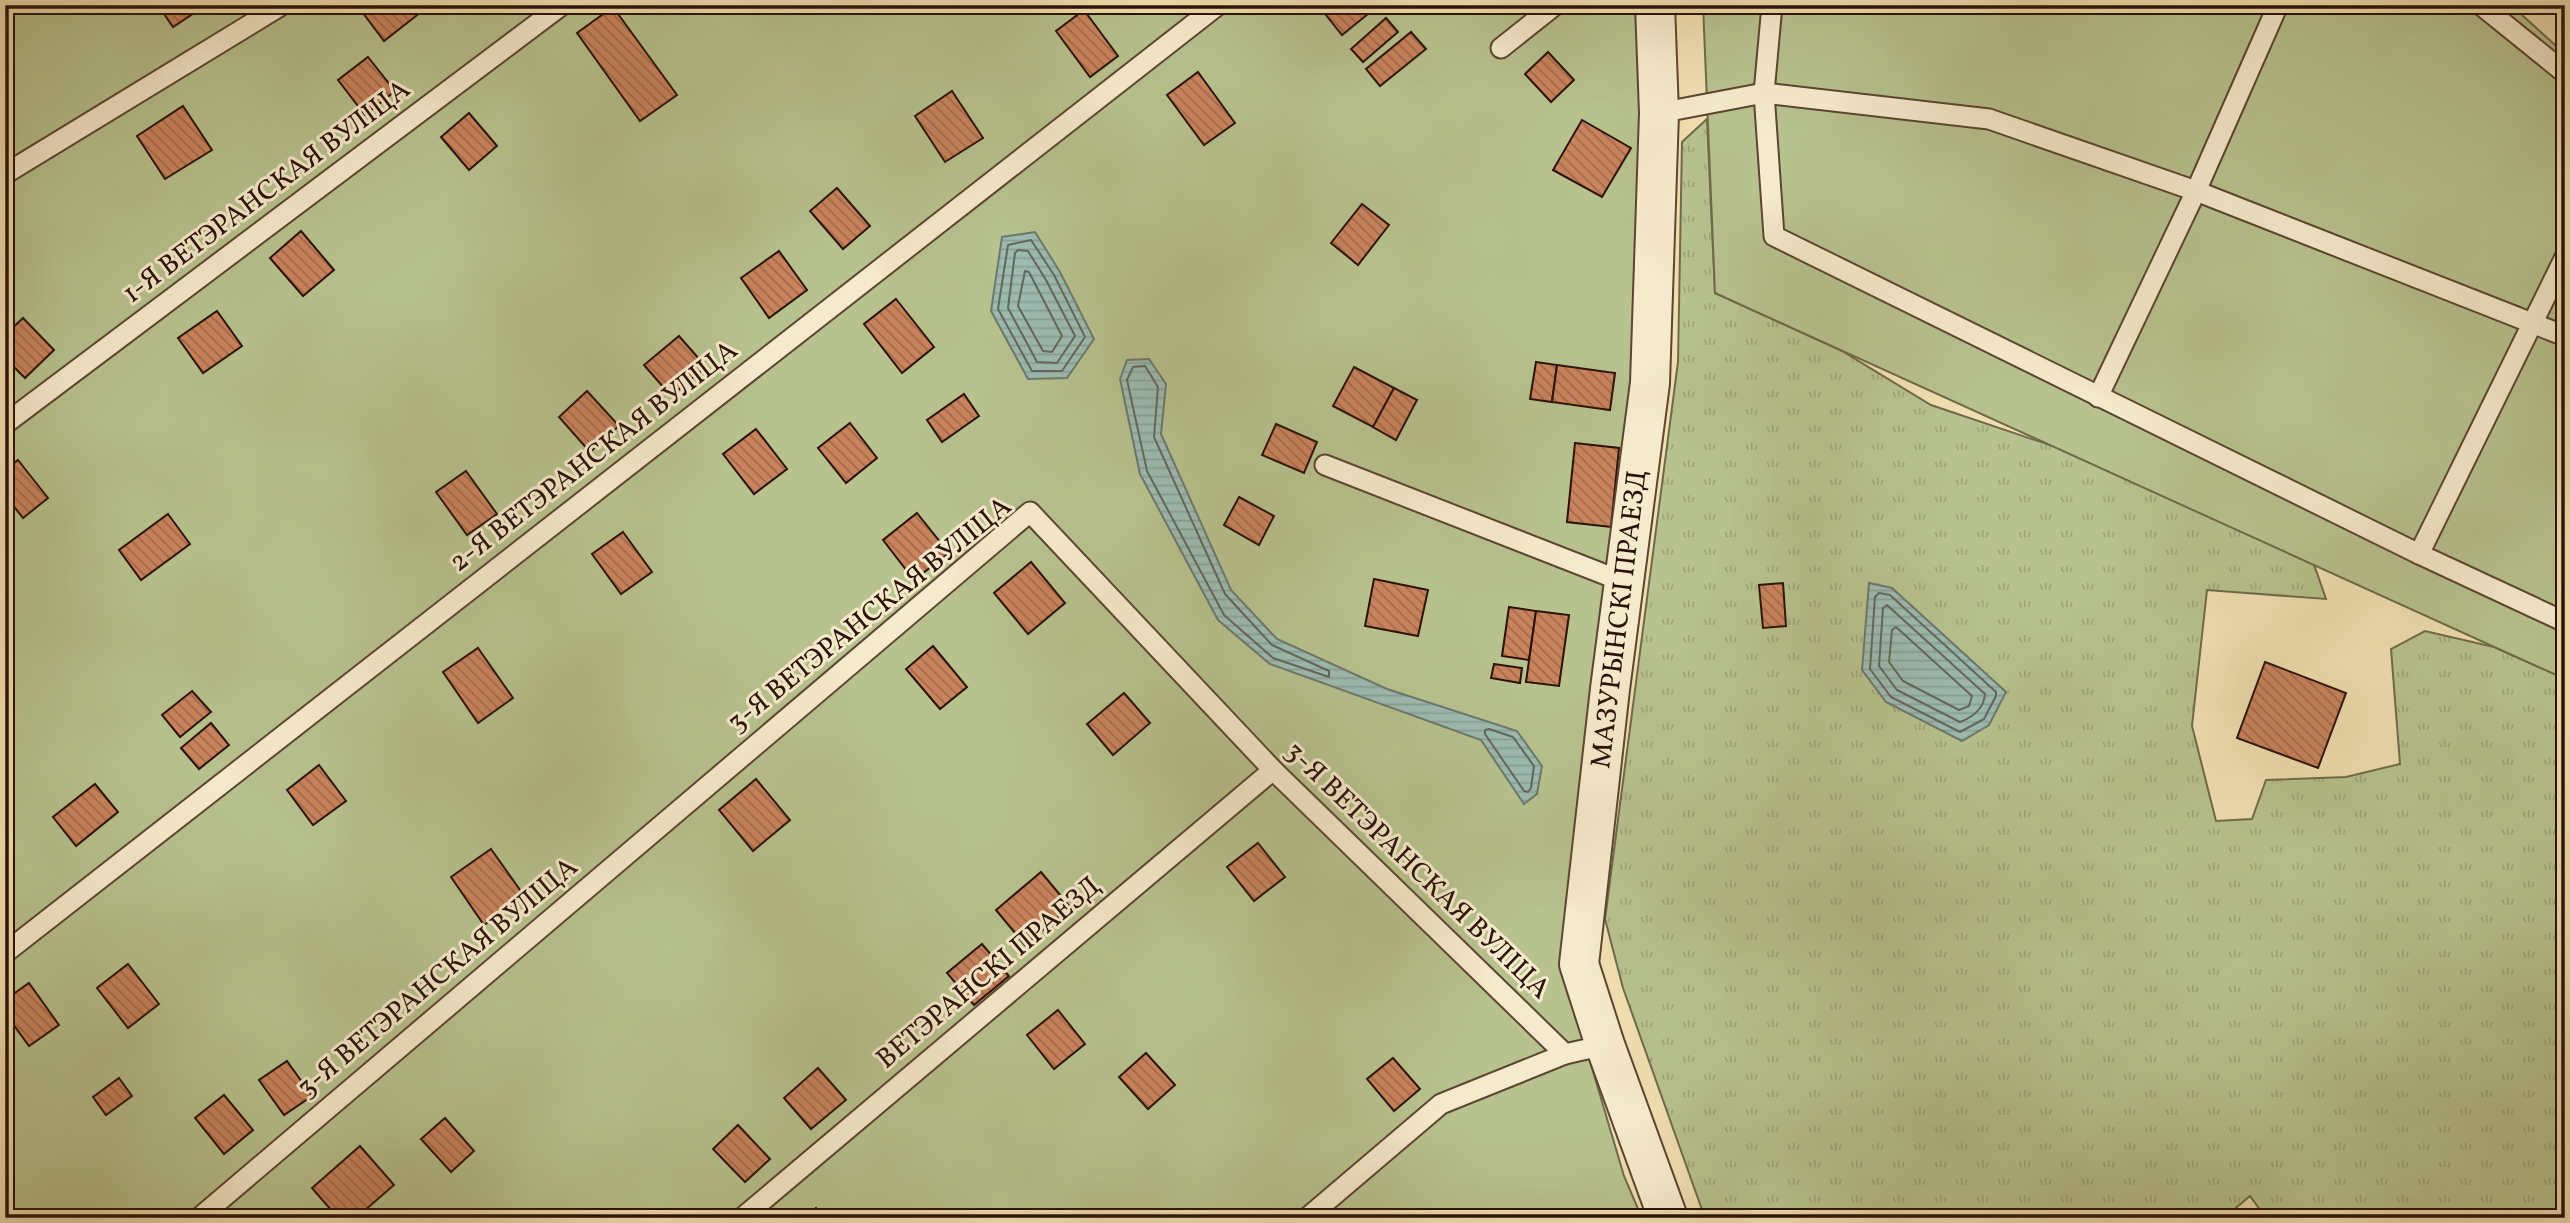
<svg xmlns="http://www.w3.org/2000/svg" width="2570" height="1223" font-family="Vollkorn,serif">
<defs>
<pattern id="grass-tufts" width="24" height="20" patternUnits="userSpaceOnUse" patternTransform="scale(1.75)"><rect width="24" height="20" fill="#b7c28e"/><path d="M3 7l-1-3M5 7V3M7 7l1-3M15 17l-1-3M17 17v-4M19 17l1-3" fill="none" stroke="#9ea679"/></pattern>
<pattern id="water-rules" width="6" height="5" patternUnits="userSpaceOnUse" patternTransform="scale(1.75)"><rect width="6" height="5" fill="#9cbcb2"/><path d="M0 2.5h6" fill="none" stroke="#87a198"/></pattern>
<pattern id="building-back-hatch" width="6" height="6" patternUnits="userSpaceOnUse" patternTransform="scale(1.75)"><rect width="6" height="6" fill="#c9835d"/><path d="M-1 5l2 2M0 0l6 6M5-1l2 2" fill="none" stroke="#a36a4b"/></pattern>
</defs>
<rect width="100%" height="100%" fill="#f1dfb1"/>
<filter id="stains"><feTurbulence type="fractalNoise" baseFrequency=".00286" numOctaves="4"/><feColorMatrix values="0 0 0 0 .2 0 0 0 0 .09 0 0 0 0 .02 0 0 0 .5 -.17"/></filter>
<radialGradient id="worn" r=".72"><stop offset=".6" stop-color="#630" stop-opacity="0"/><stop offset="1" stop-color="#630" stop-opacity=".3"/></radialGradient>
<!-- grass -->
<path fill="url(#grass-tufts)" stroke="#706a4a" stroke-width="2" d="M1707,119l8,174 127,58 89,54 371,125 24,69 -119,-9 -15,136 24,95 36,-2 14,-39 80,-3 54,-13 -9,-115 34,-18 69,16 56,25 15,4v542h-299l-16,-22 -26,22h-519l-82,-230 -18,-69 73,-557 4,-220z"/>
<!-- green -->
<g fill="#b7c28e" stroke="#706a4a" stroke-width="2">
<path d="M5,5h1633l7,114 -6,265 -55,657 40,135 18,42h-1637z"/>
<path d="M1703,5h808l54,49v625l-850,-386z"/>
</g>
<!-- water -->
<g fill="url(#water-rules)" stroke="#6e786e" stroke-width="2">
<path d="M1035,232l25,40 34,67 -27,39 -39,1 -37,-68 11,-74z"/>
<path d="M1149,359l17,25 -5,50 70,156 46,49 110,50 130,42 25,35 -5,28 -13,10 -43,-64 -211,-76 -52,-44 -78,-146 -20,-95 7,-19z"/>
<path d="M1869,583l23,5 114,104 -17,33 -27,16 -76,-39 -24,-32z"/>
</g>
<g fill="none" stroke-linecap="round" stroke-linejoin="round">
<!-- shore -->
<g stroke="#63675c" stroke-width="2">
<path d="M1031,240l23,35 31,62 -23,34h-30l-34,-62 10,-64z"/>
<path d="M1018,250l10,1 18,29 29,56 -18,27 -20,-1 -29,-54 7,-55z"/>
<path d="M1025,271l4,1 33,64 -10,16 -9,-1 -25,-45z"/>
<path d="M1145,366l13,21 -4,50 71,157 47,51 57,26v6l-56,-19 -49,-43 -77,-144 -20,-91 6,-13z"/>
<path d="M1879,593l11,2 106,97v4l-12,23 -24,13 -69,-35 -21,-28 5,-72z"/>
<path d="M1887,605l98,89c-1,14 -12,23 -25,28l-63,-32 -18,-24 4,-58z"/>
<path d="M1896,627l76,69 -3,10 -10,4 -56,-29 -14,-19 3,-32z"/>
<path d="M1489,729l24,8 21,29 -3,22 -3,4 -4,-1 -39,-57v-4z"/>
</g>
</g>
<!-- building -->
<g fill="url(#building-back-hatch)" stroke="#2a1207" stroke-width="2">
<path d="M158,5h48l-33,22z"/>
<path d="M357,5h73l-46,36z"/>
<path d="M1318,5h61l-37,30z"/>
<path d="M613,7l64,88 -37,26 -63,-88z"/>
<path d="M1084,10l34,46 -28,21 -34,-46z"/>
<path d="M1386,18l12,14 -35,30 -12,-13z"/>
<path d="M1411,32l15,17 -46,37 -14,-17z"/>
<path d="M1548,52l26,28 -23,22 -26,-28z"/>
<path d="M368,57l27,34 -30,24 -27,-35z"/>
<path d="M1198,72l37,51 -31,22 -37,-50z"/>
<path d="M952,91l31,47 -38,24 -30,-46z"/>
<path d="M183,106l29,44 -47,29 -28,-43z"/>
<path d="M469,113l28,33 -28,24 -28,-33z"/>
<path d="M1582,120l49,28 -29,49 -49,-27z"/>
<path d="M837,188l33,38 -27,23 -33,-38z"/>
<path d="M1362,204l27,21 -31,40 -27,-22z"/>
<path d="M301,231l33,39 -31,26 -33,-38z"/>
<path d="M779,251l28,39 -38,28 -28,-40z"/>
<path d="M896,299l38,48 -32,26 -38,-49z"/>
<path d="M217,311l25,35 -39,27 -25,-35z"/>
<path d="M23,318l31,32 -29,28 -20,-20v-23z"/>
<path d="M679,336l27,31 -35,29 -27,-31z"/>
<path d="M1536,362l21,3 -5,37 -22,-3z"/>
<path d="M1557,365l58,8 -5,37 -58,-8z"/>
<path d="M1354,367l40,21 -21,39 -40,-21z"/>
<path d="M1394,388l23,12 -21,40 -23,-13z"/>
<path d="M587,391l32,35 -29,26 -31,-35z"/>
<path d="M964,394l15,22 -37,26 -15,-22z"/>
<path d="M850,423l27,35 -31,25 -28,-35z"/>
<path d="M1276,424l41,18 -13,31 -42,-18z"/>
<path d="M756,429l31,40 -33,25 -31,-40z"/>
<path d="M1575,443l44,5 -8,79 -44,-5z"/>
<path d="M18,460l30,38 -25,20 -18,-23v-25z"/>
<path d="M466,471l31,43 -30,21 -31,-43z"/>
<path d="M1239,497l35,19 -15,29 -35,-20z"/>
<path d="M917,513l32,40 -35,27 -31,-40z"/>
<path d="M168,514l22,30 -49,36 -22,-30z"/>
<path d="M623,532l29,40 -31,22 -29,-40z"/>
<path d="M1031,562l34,41 -37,31 -34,-41z"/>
<path d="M1374,579l54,11 -10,46 -53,-10z"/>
<path d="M1783,583l3,43 -23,2 -4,-43z"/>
<path d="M1509,607l27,4 -7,49 -27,-4z"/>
<path d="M1536,611l33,4 -10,71 -33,-4z"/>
<path d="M933,646l34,41 -27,22 -34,-40z"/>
<path d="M478,648l35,50 -35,25 -35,-51z"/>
<path d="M2265,662l81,31 -28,75 -81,-30z"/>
<path d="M1494,664l28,4 -2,15 -29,-5z"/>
<path d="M192,691l19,21 -31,25 -18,-22z"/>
<path d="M1124,693l26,30 -37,32 -26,-31z"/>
<path d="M211,723l18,22 -30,24 -18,-21z"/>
<path d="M319,765l27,36 -33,24 -26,-35z"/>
<path d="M756,779l34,41 -37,31 -34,-41z"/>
<path d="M95,784l23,28 -42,34 -23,-29z"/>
<path d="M1258,843l27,34 -31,24 -27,-34z"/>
<path d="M491,849l34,48 -41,28 -33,-48z"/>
<path d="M1041,872l29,35 -45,38 -29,-35z"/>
<path d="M982,944l27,32 -35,29 -27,-32z"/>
<path d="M128,964l31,40 -31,24 -31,-40z"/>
<path d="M29,983l30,42 -30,21 -24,-33v-13z"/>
<path d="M1058,1010l27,34 -31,25 -27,-34z"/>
<path d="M1146,1053l29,32 -27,24 -29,-32z"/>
<path d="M1393,1058l27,31 -26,22 -27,-32z"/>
<path d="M287,1061l25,35 -28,19 -25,-35z"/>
<path d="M818,1068l28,32 -35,29 -27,-31z"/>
<path d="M119,1078l13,18 -26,19 -13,-18z"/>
<path d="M224,1095l29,35 -29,24 -29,-36z"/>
<path d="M445,1118l29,33 -23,21 -30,-33z"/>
<path d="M738,1125l32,34 -25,23 -32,-33z"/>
<path d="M360,1146l34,39 -38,33h-18l-26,-30z"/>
<path d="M816,1208l8,10h-20z"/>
</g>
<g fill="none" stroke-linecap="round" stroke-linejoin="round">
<!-- service casing -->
<g stroke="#5c4532" stroke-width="23">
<g id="service">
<path d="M1772,5l-8,88 10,143 645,318 146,68"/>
<path d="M2481,5l84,68"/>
<path d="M1501,48l54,-43"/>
<path d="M1659,113l105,-20 225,26 207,72 369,145"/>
<path d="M5,174l277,-169"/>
<path d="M2098,397l98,-206 82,-186"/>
<path d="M5,424l557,-419"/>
<path d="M1325,465l299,117"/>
<path d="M2419,554l146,-297"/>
<path d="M5,953l1213,-948"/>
<path d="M199,1218l831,-706 243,258 292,284 40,-9"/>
<path d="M742,1218l531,-448"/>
<path d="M1307,1218l134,-114 124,-50"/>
</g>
</g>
<!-- minor casing -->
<g stroke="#5c4532" stroke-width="42">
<path id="minor" d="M1655,5l4,108 -9,270 -40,306 -31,275 26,81 63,173"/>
</g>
<!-- service -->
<use href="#service" stroke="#f6eacc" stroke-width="19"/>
<!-- minor -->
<use href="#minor" stroke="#f6eacc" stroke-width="38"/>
</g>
<g text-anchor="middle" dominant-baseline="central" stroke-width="6" stroke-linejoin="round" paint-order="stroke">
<!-- street labels -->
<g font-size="28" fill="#2a1207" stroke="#f6eacc">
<text transform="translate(267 192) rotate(-37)">1-Я ВЕТЭРАНСКАЯ ВУЛІЦА</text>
<text transform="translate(594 457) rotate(-38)">2-Я ВЕТЭРАНСКАЯ ВУЛІЦА</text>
<text transform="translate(870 615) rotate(-39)">3-Я ВЕТЭРАНСКАЯ ВУЛІЦА</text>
<text transform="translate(1620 619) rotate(-83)">МАЗУРЫНСКІ ПРАЕЗД</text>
<text transform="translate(1417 871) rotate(44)">3-Я ВЕТЭРАНСКАЯ ВУЛІЦА</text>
<text transform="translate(989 973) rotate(-40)">ВЕТЭРАНСКІ ПРАЕЗД</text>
<text transform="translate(438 978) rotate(-40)">3-Я ВЕТЭРАНСКАЯ ВУЛІЦА</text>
</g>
</g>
<!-- margin -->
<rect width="2570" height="1223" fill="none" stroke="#f1dfb1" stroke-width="28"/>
<rect x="7" y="7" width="2556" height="1209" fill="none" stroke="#2a1207" stroke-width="3.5"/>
<rect x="14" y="14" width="2542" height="1195" fill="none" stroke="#2a1207" stroke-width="2"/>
<rect width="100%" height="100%" filter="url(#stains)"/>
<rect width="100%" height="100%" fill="url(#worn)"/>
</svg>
